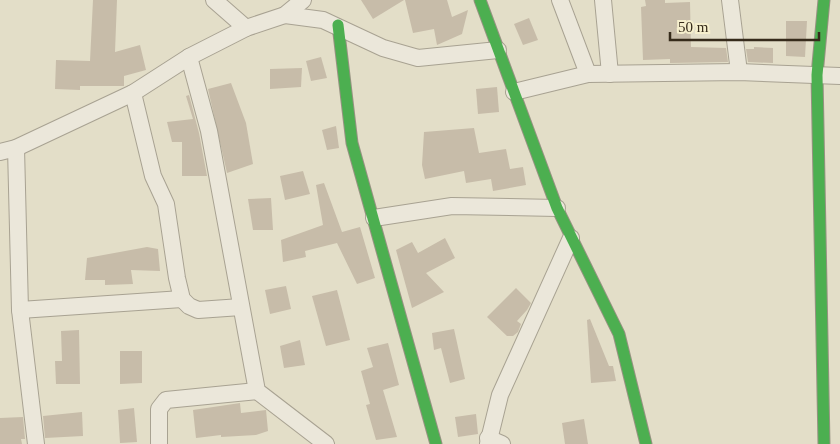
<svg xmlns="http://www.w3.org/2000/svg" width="840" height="444" font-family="Georgia,serif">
<rect width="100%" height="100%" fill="#e3dec8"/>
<!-- building -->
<g fill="#c7bca9">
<path d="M93,0h24l-2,52 25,-7 6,25 -22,6v10h-44v4l-25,-1 1,-29 34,1z"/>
<path d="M361,0h43l-31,19z"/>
<path d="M405,0h42l5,17 16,-7 -6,24 -25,11 -3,-16 -21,4z"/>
<path d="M645,0h20v3l25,-1 1,45 35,1 2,14 -58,1v-4l-27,1 -2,-53 5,-1z"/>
<path d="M529,18l9,22 -15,5 -9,-21z"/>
<path d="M786,21h21l-2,36 -19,-1z"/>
<path d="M754,47l19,1v15l-25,-1 -2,-13h8z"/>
<path d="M321,57l6,21 -16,3 -5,-20z"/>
<path d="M302,68l-1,19 -31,2v-20z"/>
<path d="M231,83l15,40 7,41 -26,9 -19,-84z"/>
<path d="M497,87l2,25 -21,2 -2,-25z"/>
<path d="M189,95l10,38 8,43h-25v-34h-10l-5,-20 26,-3 -7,-23z"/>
<path d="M336,126l3,22 -12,2 -5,-20z"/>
<path d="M474,128l5,25 27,-4 4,20 13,-2 3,18 -33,6 -2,-12 -25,4 -2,-12 -39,8 -3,-14 2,-33z"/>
<path d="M303,171l7,23 -25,6 -5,-24z"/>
<path d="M324,183l18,49 18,-5 15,51 -18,6 -20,-41 -32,8 1,6 -23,5 -2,-22 42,-15 -7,-40z"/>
<path d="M271,198l2,32h-20l-5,-31z"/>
<path d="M445,238l10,20 -29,15 18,19 -32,16 -16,-58 16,-8 6,11z"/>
<path d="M147,247l11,2 2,22 -29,-1 2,14 -28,1v-5h-20l2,-22z"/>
<path d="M286,286l5,23 -21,5 -5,-24z"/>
<path d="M516,288l15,15 -4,7 -10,11 4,3 -3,8 -5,4h-6l-20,-19z"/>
<path d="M337,290l13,50 -24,6 -14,-50z"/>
<path d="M590,319l19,47h4l3,15 -25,2 -4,-63z"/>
<path d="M454,329l11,50 -15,4 -9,-35 -7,2 -2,-17z"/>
<path d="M79,330l1,54h-24l-1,-23h7l-1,-30z"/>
<path d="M300,340l5,25 -21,3 -4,-22z"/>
<path d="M388,343l11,42 -16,5 14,47 -21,3 -10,-35 4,-1 -9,-33 12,-4 -6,-19z"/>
<path d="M120,351h22v32l-22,1z"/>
<path d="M240,403l1,10 25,-3 2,21 -12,4 -35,2v-2l-25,3 -3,-28z"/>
<path d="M134,408l3,34 -17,1 -2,-33z"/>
<path d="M82,412l1,24 -38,2 -2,-22z"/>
<path d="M476,414l2,20 -20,3 -3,-20z"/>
<path d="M23,417l2,22h-4l1,5h-22v-26z"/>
<path d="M584,419l4,25h-23l-3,-21z"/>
</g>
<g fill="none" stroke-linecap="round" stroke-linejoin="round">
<!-- street casing -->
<g stroke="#a8a292" stroke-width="18">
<g id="street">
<path d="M214,0l32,28"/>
<path d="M560,0l28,74"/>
<path d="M603,0l7,74"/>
<path d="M730,0l9,72"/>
<path d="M285,15l38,5 60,28 35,10 80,-8"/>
<path d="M189,57l20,74 48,260 69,53"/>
<path d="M514,92l74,-18 151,-2 101,4"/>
<path d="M133,93l20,83 13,28 11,74 5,21 7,7 9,4 43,-3"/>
<path d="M16,148l4,162 16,134"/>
<path d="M0,152l16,-4 117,-55 56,-36 57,-29 39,-13 18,-15"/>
<path d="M374,218l78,-12 105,2"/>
<path d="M20,310l162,-11"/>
<path d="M488,438l14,6"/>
<path d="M159,444v-35l7,-9 91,-9"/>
<path d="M488,444l12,-49 71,-157"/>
</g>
</g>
<!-- fast casing -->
<g stroke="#979282" stroke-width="13">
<g id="fast">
<path d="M480,0l77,208 62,126 27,110"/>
<path d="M824,0l-7,75 7,369"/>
<path d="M338,25l14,118 84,301"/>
</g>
</g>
<!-- street -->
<use href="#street" stroke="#ebe7da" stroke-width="16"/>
<!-- fast -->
<use href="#fast" stroke="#4caf50" stroke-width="11"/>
</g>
<!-- scale -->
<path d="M670 32v8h149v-8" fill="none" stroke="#362b1b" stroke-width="2.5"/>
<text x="678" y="32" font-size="15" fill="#362b1b" stroke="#f6efcd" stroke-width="4" paint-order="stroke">50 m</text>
</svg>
